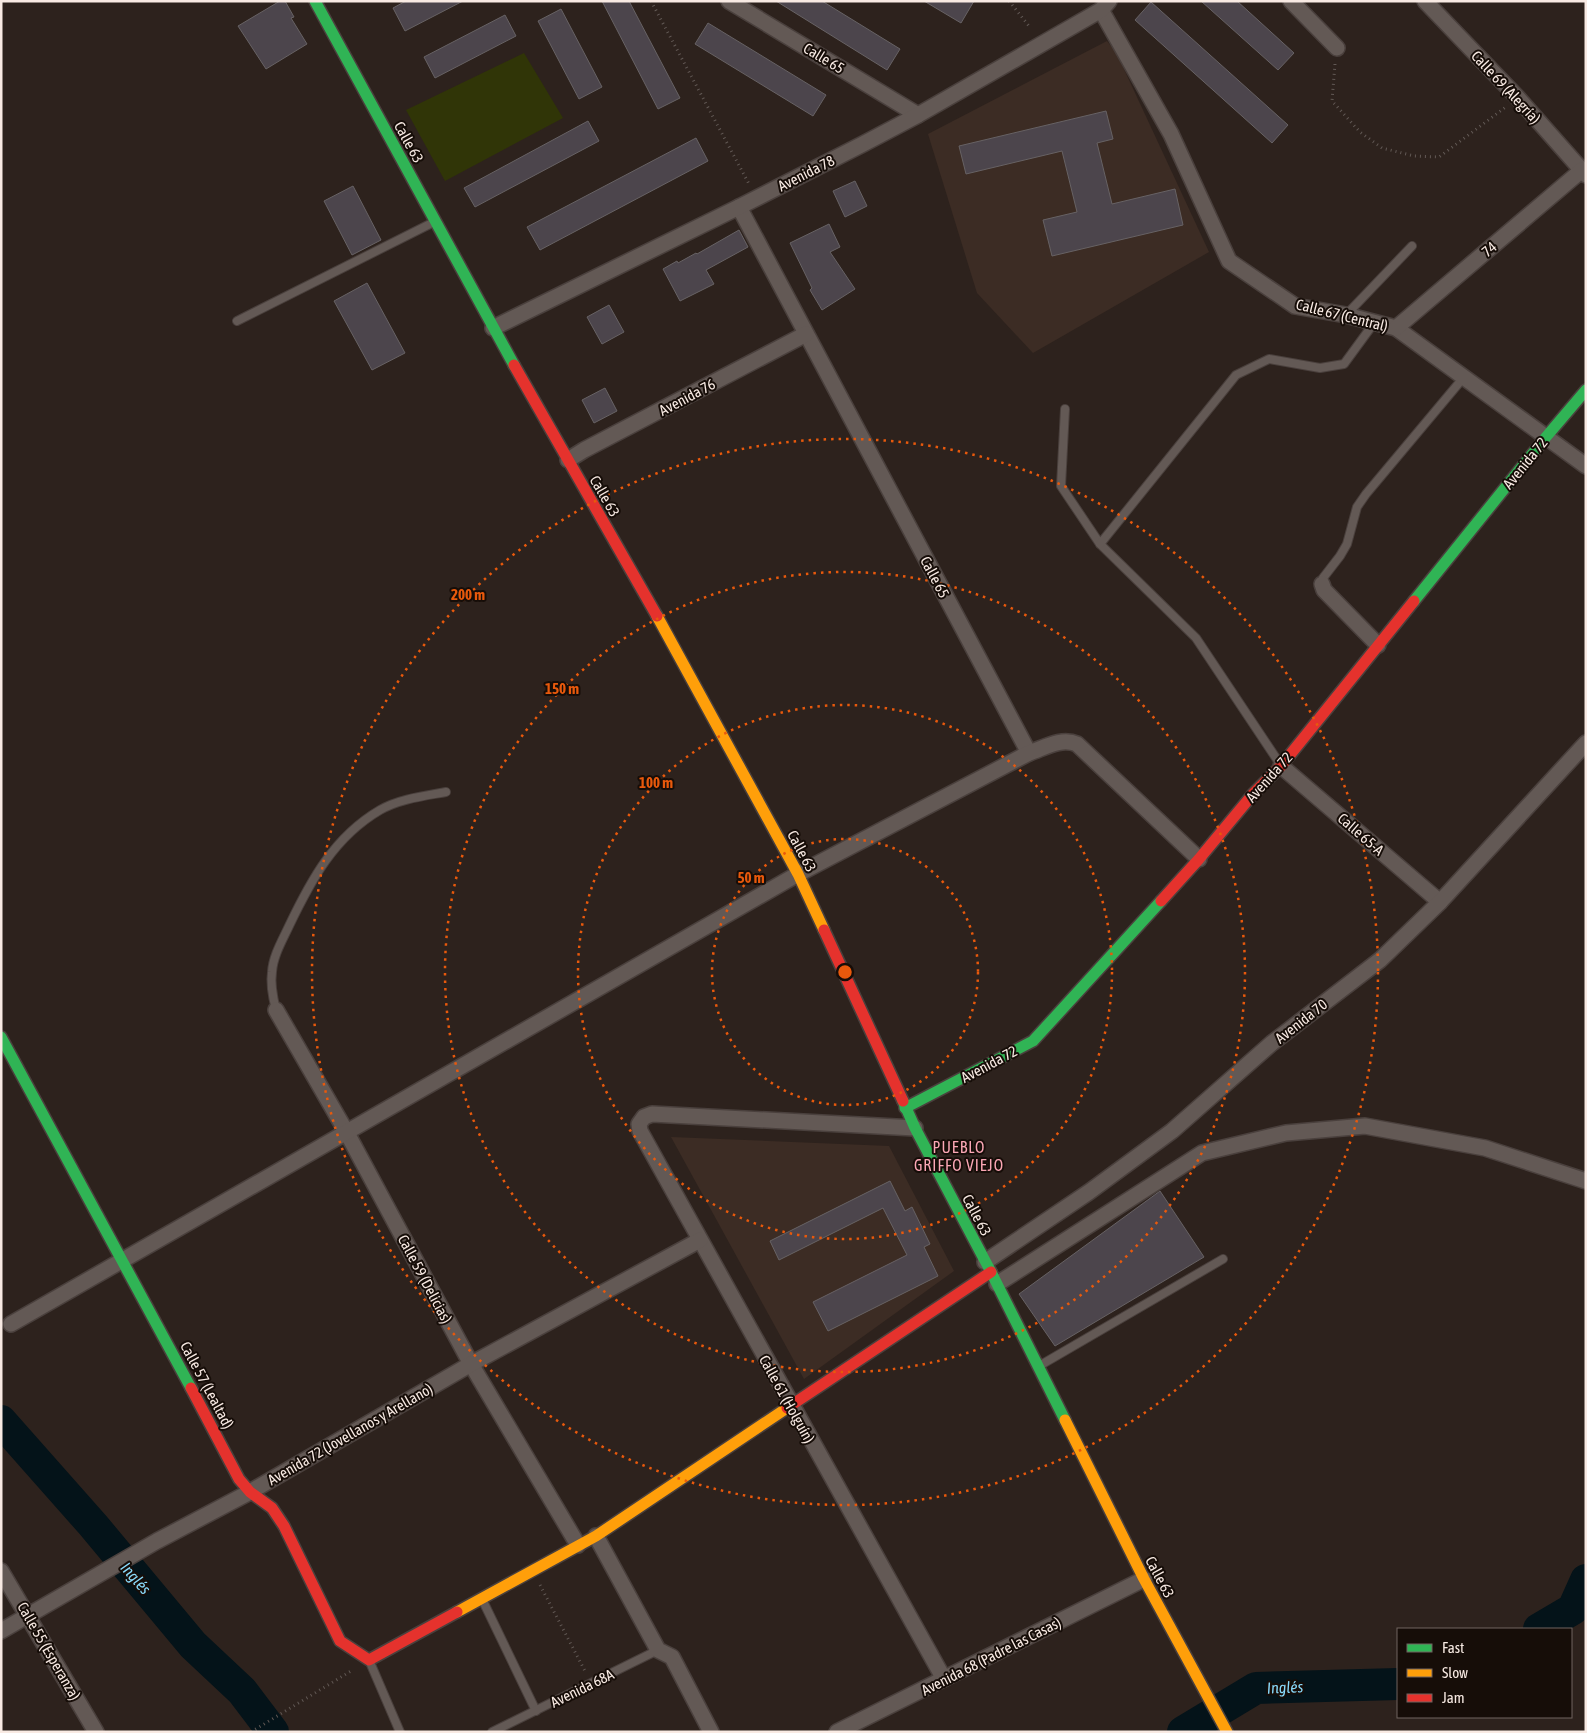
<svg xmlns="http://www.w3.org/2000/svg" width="1587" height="1733" font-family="'Asap Condensed',sans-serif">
<rect width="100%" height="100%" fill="#2d221d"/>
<!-- education -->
<g fill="#3c2c24">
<path d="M1107,41l9,11 93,200 -176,101 -56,-60 -49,-159z"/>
<path d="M671,1137l218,9 65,125 -150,108z"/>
</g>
<!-- green -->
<path fill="#303507" d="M524,53l39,65 -118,63 -39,-71z"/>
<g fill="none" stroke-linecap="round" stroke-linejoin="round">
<!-- river -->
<g stroke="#041319" stroke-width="32">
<path d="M1,1421l92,104 100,120 49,46 31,41"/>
<path d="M1539,1629l34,-20 13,-29"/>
<path d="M1183,1732l73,-44 142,-4"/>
</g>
</g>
<!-- building -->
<g fill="#4c454c" stroke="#676264">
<path d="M280,1h5l9,16 -3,1 16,26 -41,25 -28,-43z"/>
<path d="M406,1h57l-58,30 -12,-23z"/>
<path d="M602,1h27l51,97 -22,11z"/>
<path d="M776,1h46l78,48 -13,21z"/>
<path d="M924,1h50l-13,22z"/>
<path d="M1201,1h36l57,52 -16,17z"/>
<path d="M1151,2l137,123 -16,18 -137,-123z"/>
<path d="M561,9l41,78 -23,12 -41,-78z"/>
<path d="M505,15l11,21 -81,42 -11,-21z"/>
<path d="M708,23l118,72 -13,21 -118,-72z"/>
<path d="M1106,111l7,28 -16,4 15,61 63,-15 8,36 -131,31 -9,-36 34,-8 -15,-61 -96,23 -7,-28z"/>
<path d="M588,121l11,20 -124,66 -11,-19z"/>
<path d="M696,138l12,23 -168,89 -13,-23z"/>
<path d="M855,181l12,25 -22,11 -12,-26z"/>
<path d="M353,186l28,54 -29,15 -28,-54z"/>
<path d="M829,224l11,23 -10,5 25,37 -33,21 -12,-20 2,-2 -22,-45z"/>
<path d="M739,230l9,17 -42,23 8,14 -34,17 -17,-32 14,-8 1,2 18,-10 1,1z"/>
<path d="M367,283l38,70 -33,17 -38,-69z"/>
<path d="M609,305l15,27 -22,12 -15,-27z"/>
<path d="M605,388l12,23 -23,12 -12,-23z"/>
<path d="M890,1181l15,30 7,-4 18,37 -6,3 14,29 -110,55 -15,-29 94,-47 -24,-47 -104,52 -9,-19z"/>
<path d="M1160,1191l44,66 -149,89 -36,-52z"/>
</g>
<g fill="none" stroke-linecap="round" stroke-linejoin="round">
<!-- lane casing -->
<g stroke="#4a403d" stroke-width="10">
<g id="lane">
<path d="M1346,315l66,-69"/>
<path d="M237,321l195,-98"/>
<path d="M1065,409l-4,77 39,58 96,94 84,126"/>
<path d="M1100,544l136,-169 33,-16 51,9 24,-4 30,-41"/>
<path d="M1322,584l1,-6 17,-22 7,-12 10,-37 9,-13 98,-117"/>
<path d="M276,1010c-3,-12 -6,-25 -4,-38 1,-16 10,-31 17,-46 22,-46 45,-89 91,-116 19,-11 44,-14 66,-18"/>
<path d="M1039,1366l184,-107"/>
<path d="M482,1599l54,112"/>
<path d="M369,1660l31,72"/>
<path d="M492,1732l166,-82"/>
</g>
</g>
<!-- street casing -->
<g stroke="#4a403d" stroke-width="18">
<g id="street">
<path d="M729,1l189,114"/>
<path d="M1291,1l46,47"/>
<path d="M1425,1l93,97 68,77"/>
<path d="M1101,10l70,124 58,127 66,45 51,9 50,13 190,138"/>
<path d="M739,207l290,546"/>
<path d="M493,328l246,-121 124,-63 55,-29 183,-105 8,-9"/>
<path d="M1396,328l186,-158"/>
<path d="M568,460l16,-10 222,-116"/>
<path d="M1322,584l2,6 54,55"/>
<path d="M1281,766l159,136"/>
<path d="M276,1010l71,123 124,231 107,181"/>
<path d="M915,1128l-263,-14 -8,3 -5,7 1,7 304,548"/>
<path d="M985,1262l104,-70 83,-61 100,-88 108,-83 60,-58 146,-159"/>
<path d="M997,1284l205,-131 84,-20 79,-7 120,22 101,33"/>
<path d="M11,1324l787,-450 231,-121c15,-5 32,-16 48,-9l122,115"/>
<path d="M596,1536l62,114 14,7 39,75"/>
<path d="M1,1571l95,161"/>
<path d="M1,1631l156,-90 93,-49 221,-128 229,-124"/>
<path d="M837,1732l307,-153"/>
</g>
</g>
<!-- fast casing -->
<g stroke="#4a403d" stroke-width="14">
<g id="fast">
<path d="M315,1l199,364"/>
<path d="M1414,601l132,-164 40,-47"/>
<path d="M1,1037l190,351"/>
<path d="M903,1101l12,27 76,144 74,148"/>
<path d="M905,1108l128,-67 128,-140"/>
</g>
</g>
<!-- slow casing -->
<g stroke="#4a403d" stroke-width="14">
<g id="slow">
<path d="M657,616l141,258 26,56"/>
<path d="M1065,1420l79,159 83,153"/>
<path d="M457,1612l139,-76 191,-128"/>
</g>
</g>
<!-- jam casing -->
<g stroke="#4a403d" stroke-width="14">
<g id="jam">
<path d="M514,365l143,251"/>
<path d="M1161,901l38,-42 54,-65 28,-28 133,-165"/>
<path d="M824,930l79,171"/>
<path d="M191,1388l48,91 11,13 22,16 12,18 56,115 29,19 88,-48"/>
<path d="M787,1408l204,-136"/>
</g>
</g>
<!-- path -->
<g stroke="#625955" stroke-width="3" stroke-dasharray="1 4" stroke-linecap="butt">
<path d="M651,1l98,183"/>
<path d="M1009,1l20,25"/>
<path d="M1335,64l-3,37 28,31 22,16 32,8 25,1 68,-51"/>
<path d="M540,1585l46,88"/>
<path d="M251,1732l100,-61"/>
</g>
<!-- lane -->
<use href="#lane" stroke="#635955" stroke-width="8"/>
<!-- street -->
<use href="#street" stroke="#635955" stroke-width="15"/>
<!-- fast -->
<use href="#fast" stroke="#30b455" stroke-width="11"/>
<!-- slow -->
<use href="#slow" stroke="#ff9f0a" stroke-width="11"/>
<!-- jam -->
<use href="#jam" stroke="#e5322d" stroke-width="11"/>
</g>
<!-- distance rings -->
<g fill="none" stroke="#e8590c" stroke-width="2.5" stroke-dasharray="2.5 5">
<circle cx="845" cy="972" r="133"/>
<circle cx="845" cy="972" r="267"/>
<circle cx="845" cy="972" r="400"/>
<circle cx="845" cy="972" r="533"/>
</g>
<g text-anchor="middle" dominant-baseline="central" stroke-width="4" stroke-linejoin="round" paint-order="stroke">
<!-- street labels -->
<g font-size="15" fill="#f8eae3" stroke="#160d08">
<text transform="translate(824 58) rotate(31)">Calle 65</text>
<text transform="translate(1506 87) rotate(47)">Calle 69 (Alegría)</text>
<text transform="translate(409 142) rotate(61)">Calle 63</text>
<text transform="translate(806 173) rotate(-27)">Avenida 78</text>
<text transform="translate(1489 249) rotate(-40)">74</text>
<text transform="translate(1342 315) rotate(14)">Calle 67 (Central)</text>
<text transform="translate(687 397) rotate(-28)">Avenida 76</text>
<text transform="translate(1525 463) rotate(-51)">Avenida 72</text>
<text transform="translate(605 496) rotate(60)">Calle 63</text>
<text transform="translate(935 577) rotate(62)">Calle 65</text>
<text transform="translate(1269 777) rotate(-48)">Avenida 72</text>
<text transform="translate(1361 834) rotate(41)">Calle 65-A</text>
<text transform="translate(802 851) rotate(62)">Calle 63</text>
<text transform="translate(1301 1021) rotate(-38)">Avenida 70</text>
<text transform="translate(989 1064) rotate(-28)">Avenida 72</text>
<text transform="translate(977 1215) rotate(62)">Calle 63</text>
<text transform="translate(425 1279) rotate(62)">Calle 59 (Delicias)</text>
<text transform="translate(207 1385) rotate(62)">Calle 57 (Lealtad)</text>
<text transform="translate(787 1399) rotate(61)">Calle 61 (Holguín)</text>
<text transform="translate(350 1434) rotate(-30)">Avenida 72 (Jovellanos y Arellano)</text>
<text transform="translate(1160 1577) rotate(62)">Calle 63</text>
<text transform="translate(49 1651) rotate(60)">Calle 55 (Esperanza)</text>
<text transform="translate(991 1656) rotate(-27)">Avenida 68 (Padre las Casas)</text>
<text transform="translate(582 1688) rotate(-26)">Avenida 68A</text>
</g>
<!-- neighbourhood labels -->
<g font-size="16" letter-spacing="1" fill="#fba7b5" stroke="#160d08">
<text x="959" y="1147">PUEBLO<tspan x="959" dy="18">GRIFFO VIEJO</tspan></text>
</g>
<!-- water labels -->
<g font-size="16" font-style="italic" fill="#89dafb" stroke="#160d08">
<text transform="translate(136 1578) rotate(49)">Inglés</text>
<text transform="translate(1285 1687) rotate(-2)">Inglés</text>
</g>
</g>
<circle cx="845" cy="972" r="8" fill="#e8590c" stroke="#160d08" stroke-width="2.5"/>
<g font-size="15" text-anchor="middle" font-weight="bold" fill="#e8590c" stroke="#160d08" stroke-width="4" stroke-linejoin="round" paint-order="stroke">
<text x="468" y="600">200 m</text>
<text x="562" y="694">150 m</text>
<text x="656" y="788">100 m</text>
<text x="751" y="883">50 m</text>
</g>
<!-- border -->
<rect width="1587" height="1733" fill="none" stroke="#f8eae3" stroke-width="5"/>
<!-- legend -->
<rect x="1397" y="1628" width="175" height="90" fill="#160d08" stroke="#706560"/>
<rect x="1407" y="1644" width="25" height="8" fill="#30b455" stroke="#706560"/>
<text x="1442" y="1653" font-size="15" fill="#f8eae3">Fast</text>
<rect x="1407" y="1669" width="25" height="8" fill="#ff9f0a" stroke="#706560"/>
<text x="1442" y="1678" font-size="15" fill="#f8eae3">Slow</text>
<rect x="1407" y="1694" width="25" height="8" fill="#e5322d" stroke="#706560"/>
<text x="1442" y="1703" font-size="15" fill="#f8eae3">Jam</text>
</svg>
